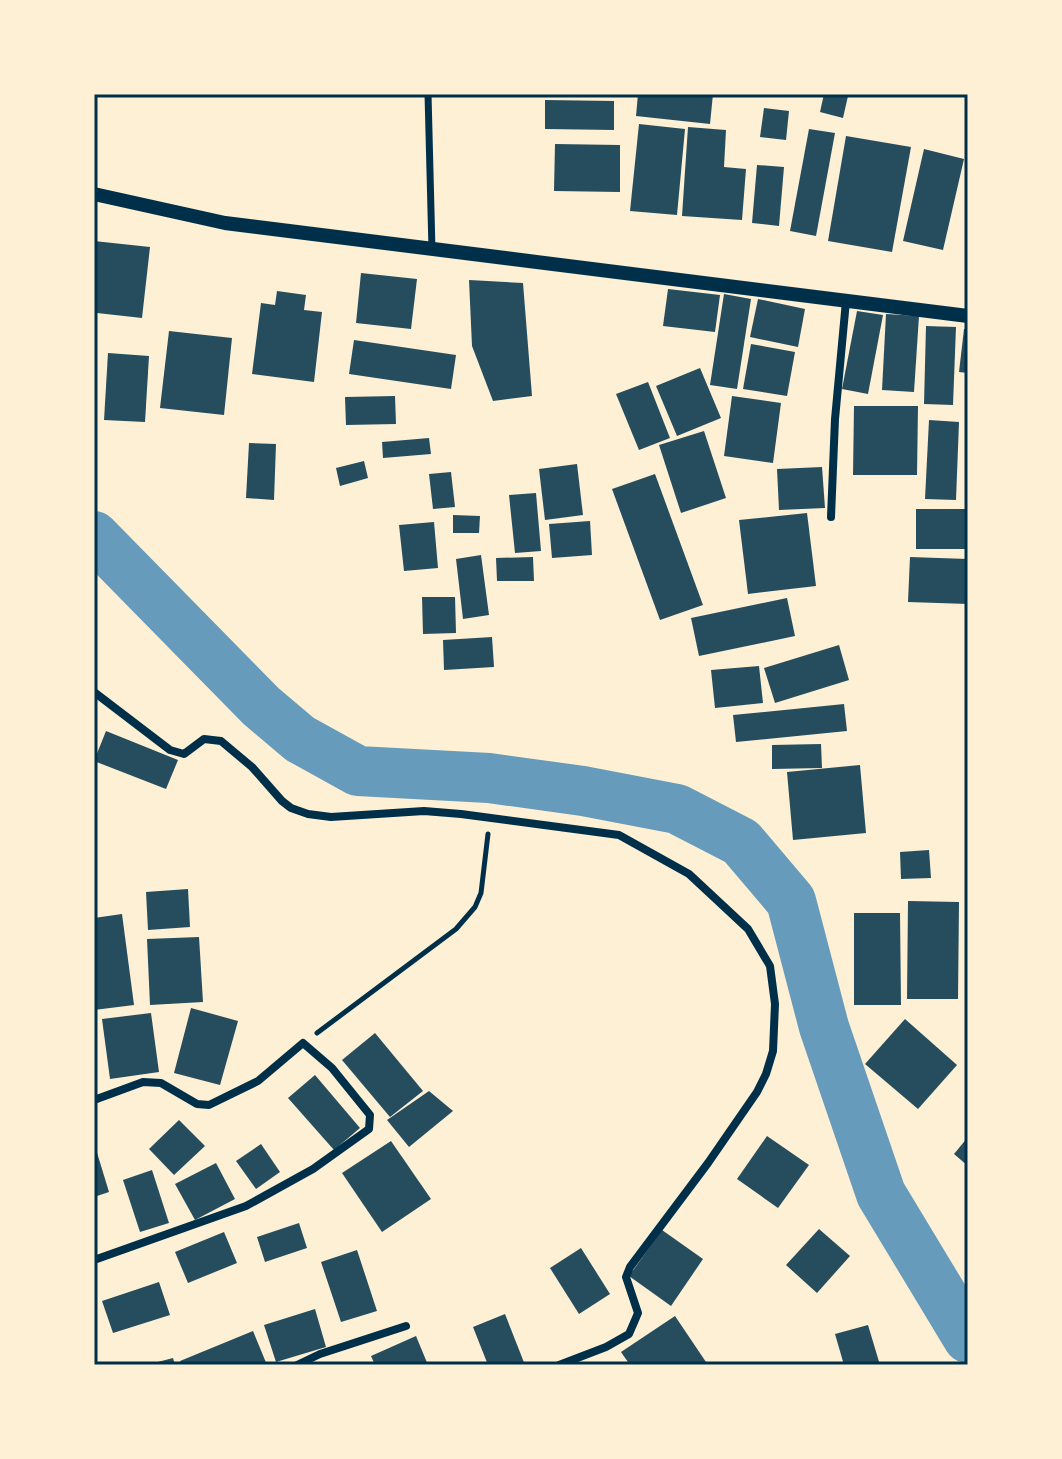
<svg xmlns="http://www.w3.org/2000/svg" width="1062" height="1459" font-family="Signika,sans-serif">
<rect width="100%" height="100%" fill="#fdf0d5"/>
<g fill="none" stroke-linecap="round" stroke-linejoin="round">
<!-- river -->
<path stroke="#669bbc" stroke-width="50" d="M94,536l167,170 39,33 58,32 131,7 94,13 94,18 64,33 50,59 33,126 57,167 87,144"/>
</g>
<!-- building -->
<g fill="#264d5e">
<path d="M638,94h75l-3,30 -74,-8z"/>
<path d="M824,94l24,2 -5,22 -23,-6z"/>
<path d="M545,100l69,1v29l-69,-1z"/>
<path d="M764,108l25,3 -3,29 -26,-3z"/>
<path d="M639,124l46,5 -8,86 -47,-4z"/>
<path d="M688,127l38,3 -2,37 22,2 -4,51 -60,-4z"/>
<path d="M809,129l26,4 -19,103 -26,-5z"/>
<path d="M846,136l65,11 -19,105 -64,-11z"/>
<path d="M555,144l65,1v47l-66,-1z"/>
<path d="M924,149l40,10 -21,91 -40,-9z"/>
<path d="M757,165l27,2 -5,59 -27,-3z"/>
<path d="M94,241l56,6 -8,71 -45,-5 -3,10z"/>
<path d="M361,273l56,6 -6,50 -55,-6z"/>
<path d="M469,280l54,3 9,113 -39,5 -21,-55z"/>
<path d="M668,289l52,6 -5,37 -52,-6z"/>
<path d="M277,291l29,4 -2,15 18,2 -8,70 -62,-8 9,-71 14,2z"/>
<path d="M724,294l27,5 -14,90 -27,-4z"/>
<path d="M758,299l47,10 -7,38 -48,-10z"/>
<path d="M857,311l26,4 -15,79 -26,-5z"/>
<path d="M886,314l33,2 -5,76 -32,-2z"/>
<path d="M926,326l30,1 -3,78 -29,-1z"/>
<path d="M964,329h4v44l-9,-1z"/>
<path d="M169,331l63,7 -8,77 -64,-7z"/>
<path d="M354,340l102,15 -5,34 -102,-15z"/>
<path d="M751,344l44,8 -8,44 -44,-7z"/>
<path d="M108,353l41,3 -4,66 -41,-2z"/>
<path d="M700,368l21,50 -44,18 -21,-50z"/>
<path d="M648,382l22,56 -31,12 -23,-56z"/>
<path d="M395,396l1,28 -50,1 -1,-28z"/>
<path d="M732,396l49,7 -8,60 -49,-7z"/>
<path d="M854,406h64l-1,69h-64z"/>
<path d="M929,420l30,2 -3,78 -31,-1z"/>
<path d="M704,431l22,67 -45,15 -22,-68z"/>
<path d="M429,438l2,16 -48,4 -1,-16z"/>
<path d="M249,443l27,1 -2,56 -28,-2z"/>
<path d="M364,461l4,17 -28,8 -4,-18z"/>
<path d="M577,464l6,51 -38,5 -6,-51z"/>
<path d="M822,467l3,41 -46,2 -2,-41z"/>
<path d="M451,472l4,35 -22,2 -4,-35z"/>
<path d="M655,474l48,131 -43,15 -48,-131z"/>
<path d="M536,493l5,58 -26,2 -6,-58z"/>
<rect x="916" y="509" width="52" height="40"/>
<path d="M807,513l9,73 -68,8 -9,-74z"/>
<path d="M453,515l27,1 -1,17h-26z"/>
<path d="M590,521l2,34 -40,3 -3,-34z"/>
<path d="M434,522l4,46 -34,3 -5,-46z"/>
<path d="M481,555l8,60 -26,4 -7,-60z"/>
<path d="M533,557l1,24h-37l-1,-23z"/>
<path d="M910,557l58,2v45l-60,-2z"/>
<path d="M422,597h33l1,36 -33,1z"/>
<path d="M787,598l8,38 -96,20 -8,-38z"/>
<path d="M492,637l2,30 -50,3 -1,-30z"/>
<path d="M839,645l10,35 -74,23 -11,-35z"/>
<path d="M759,666l4,37 -48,5 -4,-38z"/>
<path d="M844,704l3,27 -111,11 -3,-27z"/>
<path d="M106,731l72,29 -12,29 -72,-28z"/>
<path d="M821,744l1,24 -50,1v-24z"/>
<path d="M860,765l6,68 -73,7 -6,-68z"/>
<path d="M929,850l2,28 -30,1 -1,-27z"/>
<path d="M188,889l2,38 -42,3 -2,-38z"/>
<path d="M908,901l51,1 -1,97h-51z"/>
<path d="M854,913h46l1,92h-47z"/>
<path d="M122,914l12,91 -40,5v-92z"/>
<path d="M199,937l4,65 -53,3 -3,-66z"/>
<path d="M191,1008l47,13 -18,64 -46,-12z"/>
<path d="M151,1013l8,59 -49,7 -8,-60z"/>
<path d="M905,1019l52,46 -39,44 -53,-45z"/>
<path d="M375,1033l48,58 -33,26 -48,-57z"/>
<path d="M315,1075l45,53 -26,22 -46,-52z"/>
<path d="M429,1091l24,20 -44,36 -22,-27z"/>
<path d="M179,1120l26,26 -31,29 -25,-26z"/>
<path d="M767,1136l42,29 -31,43 -41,-29z"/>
<path d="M968,1137v29l-14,-12z"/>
<path d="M391,1141l40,58 -49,33 -40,-59z"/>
<path d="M261,1144l19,28 -24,17 -20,-28z"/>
<path d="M95,1146l14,46 -15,5v-50z"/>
<path d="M216,1163l19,36 -40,21 -20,-36z"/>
<path d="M152,1170l17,53 -29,9 -17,-52z"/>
<path d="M299,1223l8,25 -42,14 -8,-25z"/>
<path d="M819,1229l31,27 -33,37 -31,-28z"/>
<path d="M662,1230l41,29 -32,47 -42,-30z"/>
<path d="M224,1232l13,31 -49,20 -13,-31z"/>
<path d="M581,1248l29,46 -31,20 -29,-46z"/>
<path d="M357,1250l20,61 -36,11 -20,-60z"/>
<path d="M159,1282l11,33 -57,18 -11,-32z"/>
<path d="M315,1309l11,38 -50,15 -12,-37z"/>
<path d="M505,1314l20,51h-37l-15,-38z"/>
<path d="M675,1316l33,49h-78l-9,-13z"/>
<path d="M868,1325l12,40h-36l-9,-31z"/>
<path d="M253,1331l14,34h-85l-2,-4z"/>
<path d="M416,1336l12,29h-53l-4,-9z"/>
<path d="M173,1358l2,7h-25v-1z"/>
</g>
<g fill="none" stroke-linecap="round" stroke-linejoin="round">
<!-- path -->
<path stroke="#003049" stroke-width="5" d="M317,1033l139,-104 19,-22 6,-14 7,-59"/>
<!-- pedestrian -->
<path stroke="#003049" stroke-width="7" d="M428,94l4,156"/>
<!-- minor -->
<g stroke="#003049" stroke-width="8">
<path d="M831,517l4,-98 11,-118"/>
<path d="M94,692l76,58 14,4 20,-15 17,2 31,26 30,34 9,7 17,6 23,3 93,-6 37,3 158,21 70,39 59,55 22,37 5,38 -2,47 -7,23 -9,18 -49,71 -78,104 -4,10 12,36 -9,21 -23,13 -47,18"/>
<path d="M94,1100l49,-18 18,1 36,21 12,1 49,-24 45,-38 29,25 38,47 -1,14 -56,40 -67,37 -152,54"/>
<path d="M297,1365l23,-11 86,-28"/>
</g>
<!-- tertiary -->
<path stroke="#003049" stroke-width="14" d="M94,194l131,29 743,93"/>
</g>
<!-- border -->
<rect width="1062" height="1459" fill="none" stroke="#fdf0d5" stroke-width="192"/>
<rect x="96" y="96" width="870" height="1267" fill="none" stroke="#003049" stroke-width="3"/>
</svg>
